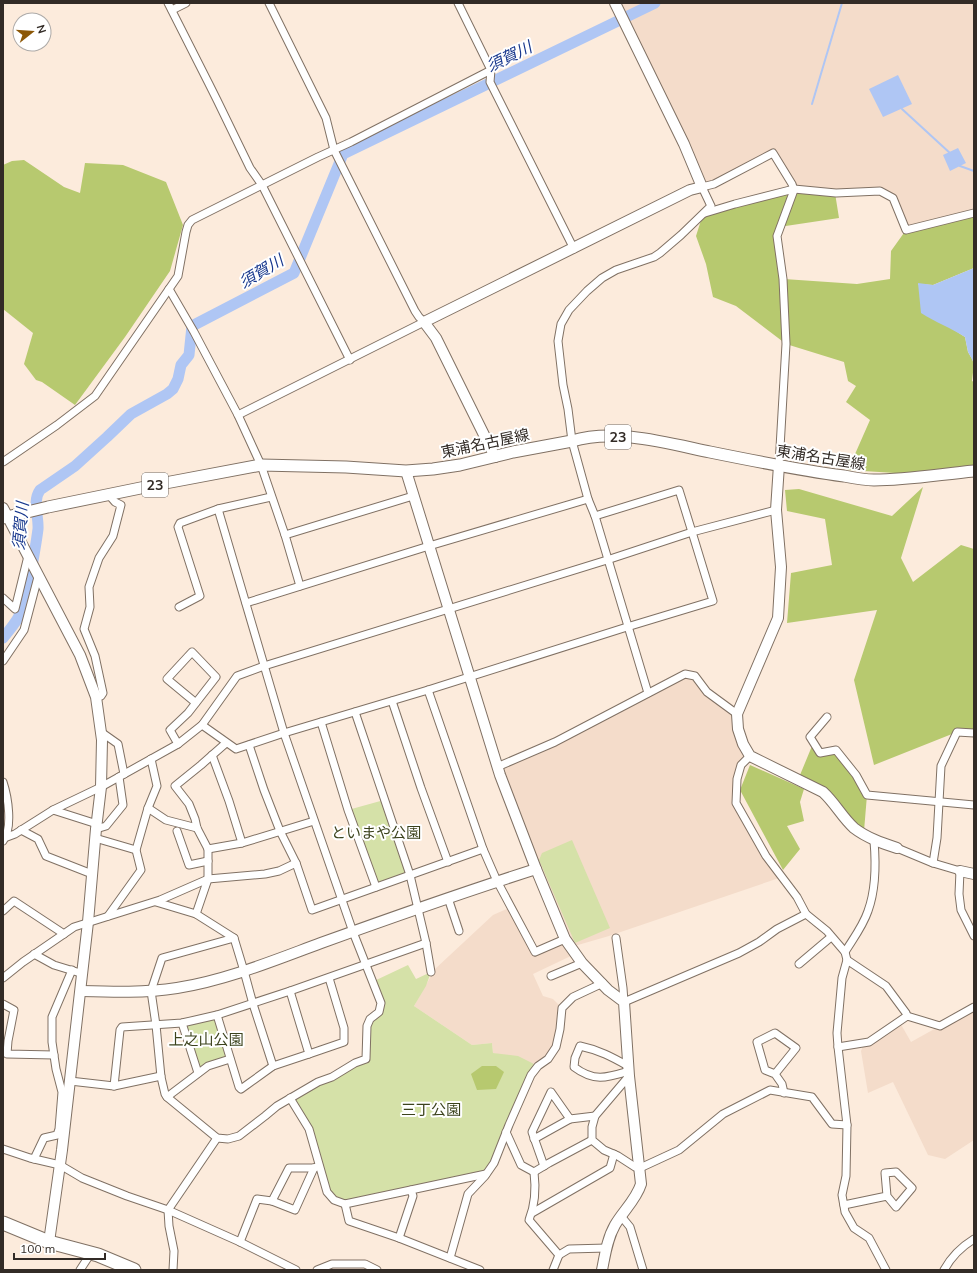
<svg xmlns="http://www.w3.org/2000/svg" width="977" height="1273" font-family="Mulish,'Noto Sans JP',sans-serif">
<rect width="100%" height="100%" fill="#fcebdc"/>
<!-- built -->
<g fill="#f4dcca">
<path d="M619,3h355v210l-68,17 -13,-32 -13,-7 -86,-2 -21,-36 -71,34z"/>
<path d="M695,676l12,16 30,22 13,42 -9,9 -5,38 46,74 -173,59 -38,11 4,7 -42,20 10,22 10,3 9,9 -6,39 -18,19 -45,-13 -1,-10 -20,2 -58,-39 21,-37 58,-54 18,-8 24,45 30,-13 -62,-166 1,-6 49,-20 121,-69z"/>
<path d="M974,1007v133l-29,19 -17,-4 -35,-73 -25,11 -7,-42 2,-5 36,-25 12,21z"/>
</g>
<!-- green -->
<g fill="#d5e1a8">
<path d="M384,800l26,75 -34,12 -28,-77z"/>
<path d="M572,840l38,88 -35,15 -36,-83 3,-7z"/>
<path d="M408,965l8,14 15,-7 -5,14 -12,20 58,39 20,-2 1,10 25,3 20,10 -51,108 -142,30 -18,-12 -18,-63 -19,-31 76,-39 1,-33 14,-23 -9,-21z"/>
<path d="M214,1019l2,1 11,36 -2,2 -24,10 -2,-1 -13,-40 1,-2z"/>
</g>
<!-- forest -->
<g fill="#b7c96f">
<path d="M24,160l40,27 16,6 5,-30 38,2 43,17 17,43 -13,46 -45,66 -50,68 -33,-23 -6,-2 -12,-16 9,-31 -30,-24v-144l9,-4z"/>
<path d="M794,189l41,4 4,25 -60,9 5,52 73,5 33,-5 1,-28 15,-21 68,-17v55l-41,17 -15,-1 33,44 14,9 3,15 4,7 2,5 -2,17 2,1v87l-48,6 -78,-5 22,-50 -24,-18 10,-16 -8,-5 -4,-19 -58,-18 -50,-38 -23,-9 -7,-33 -10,-28 7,-22z"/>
<path d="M923,487l-22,71 12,24 48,-37 13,4v184l-17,-1 -83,33 -20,-85 23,-70 -90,13 4,-50 41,-8 -7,-46 -38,-8 -2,-21 14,-1 93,27z"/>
<path d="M812,746l8,7 16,-3 31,45 -3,36 -21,-20 -43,-36z"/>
<path d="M750,765l54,24 -4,13 4,19 -17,5 13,23 -17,21 -43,-80z"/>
<path d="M482,1066h14l8,6 -8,17 -19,1 -6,-16z"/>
</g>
<!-- water -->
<g fill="#afc6f4">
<path d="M898,75l14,29 -29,13 -14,-28z"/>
<path d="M958,148l8,15 -16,8 -7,-16z"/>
<path d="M974,268v96l-2,-5 -4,-7 -3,-15c-14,-9 -30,-15 -44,-24l-3,-30 15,2z"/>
</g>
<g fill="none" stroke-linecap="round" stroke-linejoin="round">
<!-- stream -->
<g stroke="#afc6f4" stroke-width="2">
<path d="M812,104l30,-101"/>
<path d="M902,109l49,45"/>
<path d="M958,164l2,2 14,5"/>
<path d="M14,612l4,7"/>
</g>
<!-- river -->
<path stroke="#afc6f4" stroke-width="11" d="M3,638c7,-9 15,-17 19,-28 4,-10 6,-22 8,-33 3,-16 6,-32 8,-48 1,-12 -6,-28 2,-39l35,-24 32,-29 24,-23 36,-20 6,-5 5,-10 3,-14 8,-10 3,-29 102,-53 49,-119 312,-151"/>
<!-- street casing -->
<g stroke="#807164" stroke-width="9">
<g id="street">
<path d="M168,3l41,81 8,16 33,68 12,17 88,175"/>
<path d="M458,3l33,67 -1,12 84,167"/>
<path d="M172,10l14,-7"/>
<path d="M705,213l30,-9 59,-15 42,4 44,-2 13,7 13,32 68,-17"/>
<path d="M169,289l25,43 44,83 23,50 24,70 15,51"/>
<path d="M238,415l186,-93 -5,-5 -4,-6 -81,-161 -8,-32 -57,-115"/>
<path d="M3,462l54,-37 38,-29 83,-120 8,-44 2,-7 4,-5 126,-63 33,-15 140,-72"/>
<path d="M218,509l66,224 69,199 28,71 -2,9 -9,7 -3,7 -1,33 -11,4 -23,14 -14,5 -41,24 -12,10 -26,20 -11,3 -11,-1 -50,-41 -2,-3 -4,-17 -5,-52 -5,-34 11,-33 72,-20 10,33 9,33 20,62"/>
<path d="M285,535l128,-39"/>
<path d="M3,598l12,11 13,-53"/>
<path d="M246,603l183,-57 159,-47"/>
<path d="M179,607l21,-11 -22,-69 2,-4 38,-14 53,-12"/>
<path d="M3,661l21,-31 14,-53"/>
<path d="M428,690l55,159 14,32 38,71 30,-13"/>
<path d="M648,693l-53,-177 -7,-17 -16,-58 -4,-32 -5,-24 -5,-44 3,-17 8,-14 18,-19 15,-13 14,-8 38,-13 6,-4 21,-18 30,-29 -9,-19 12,-3 59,-31 19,31 2,6 -17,46 6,43 3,65 -7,121"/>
<path d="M96,697l5,-1 2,-3 -8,-37 -11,-27 6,-22 -1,-20 10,-29 14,-22 8,-31 -6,-3 -6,-7"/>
<path d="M392,701l29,87 27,74"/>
<path d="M355,712l55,163 16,68 5,29"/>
<path d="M827,717l-17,20 10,16 16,-3 20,25 11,20 107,10"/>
<path d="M321,722l27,88 28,77"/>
<path d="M202,725l34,24 48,-16 144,-43 199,-63 86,-26 -21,-69 -13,-42 -84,26"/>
<path d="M101,732l17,12 6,30"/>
<path d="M226,743l-25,22 -26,21 14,18 6,15 2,9 11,21 34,-6 72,-22"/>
<path d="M178,744l-8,-14 18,-17 28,-36 -24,-25 -25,27 29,24"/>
<path d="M249,745l15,45 16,41 16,32 16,47 171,-61"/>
<path d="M212,755l17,46 13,42"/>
<path d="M750,756l-9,9 -4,14 -1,24 30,53 31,41 9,17 21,17 18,21 2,8 -5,18 -5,55 1,14 9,78 -1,51 -4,19 3,17 9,16 15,10 17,32"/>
<path d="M497,767l58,-25 130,-68 10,2 12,16 30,22"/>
<path d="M3,782c5,15 10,46 0,59"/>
<path d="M148,808l18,12 31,8"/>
<path d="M53,810l44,14"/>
<path d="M96,829l10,-3 17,-21 -4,-28"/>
<path d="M21,830l17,9 8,17 46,18"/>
<path d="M177,831l12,34 19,-4"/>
<path d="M7,837l8,-3 38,-24 48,-23 77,-43 24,-19 35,-49 27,-10 343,-106 85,-28 84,-22"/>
<path d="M95,838l41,12"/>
<path d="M897,848l36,15 27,8 -1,23 2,16 13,26"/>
<path d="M933,863l4,-25 4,-72 16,-34 17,1"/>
<path d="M448,898l11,33"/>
<path d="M156,902l40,12 38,24"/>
<path d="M3,911l11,-10 50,33"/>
<path d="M196,914l12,-35v-30"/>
<path d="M108,916l33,-46 -5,-20 12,-42 9,-22 -6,-27"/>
<path d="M616,938l7,50 1,14 115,-49 20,-11 18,-13 29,-15"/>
<path d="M845,952c8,-13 18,-26 23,-41 8,-22 8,-47 6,-70"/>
<path d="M34,954l20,11 23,7"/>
<path d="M847,960l39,26 20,27 1,3"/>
<path d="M799,964l32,-27"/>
<path d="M551,976l31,-13"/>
<path d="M3,978l20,-16 51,-35 86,-27 48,-21 57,-5 14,-3 17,-8"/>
<path d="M3,1004l11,6 -6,31 -1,13 47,1"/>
<path d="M217,1015l22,72 2,2 32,-23 36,-12 -19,-63"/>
<path d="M182,1023l16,50"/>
<path d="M838,1047l31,-5 38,-26 33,10 34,-19"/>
<path d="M309,1054l35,-12v-14l-15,-50"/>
<path d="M628,1066c-16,-9 -29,-16 -48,-20l-5,12 -1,9c20,15 32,11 55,4"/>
<path d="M775,1074l-10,-4 -8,-28 18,-9 21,15 -21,26 7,10 2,9"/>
<path d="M629,1076l-34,40 -3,11v13l12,10 14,6 17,11 5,1 39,-18 44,-36 47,-24 42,7 20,27 15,1"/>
<path d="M70,1081l44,5 47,-10"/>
<path d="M114,1086l6,-56 2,-3 60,-4 35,-8 73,-24 136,-48"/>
<path d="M167,1097l41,-31 22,-7"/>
<path d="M290,1098l19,31 18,63 7,8 11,4 141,-30"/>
<path d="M506,1132l15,33 13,7"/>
<path d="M534,1139l36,-20"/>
<path d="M3,1149l27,9 30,7 22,13 45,18 41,14 72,32 56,28"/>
<path d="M34,1159l10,-21 13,-3 2,-6 3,-37 -6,-23 -4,-27v-25l20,-47"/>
<path d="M544,1166l-12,-34 19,-40 19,27 25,-3"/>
<path d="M534,1172c2,16 1,33 -5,48l30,35 10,-6 38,-1"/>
<path d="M534,1172l15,-9 43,-23"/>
<path d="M272,1201l23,9 19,-42"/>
<path d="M345,1204l4,17 50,17 81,32"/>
<path d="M844,1205l43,-9 9,11 16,-19 -16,-16 -11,1 2,23"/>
<path d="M532,1213l78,-45 4,-14"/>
<path d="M621,1216l9,11 13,43"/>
<path d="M399,1238l14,-42 -2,-6"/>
<path d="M240,1242l17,-43 15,2 17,-33h25l5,-2"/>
<path d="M450,1258l18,-64 17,-18 9,-13 15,-38 22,-50 7,-9 10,-7 8,-12 4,-18 2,-21 11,-11 30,-14"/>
<path d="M80,1270l11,-17"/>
<path d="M173,1270l1,-19 -5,-25 -1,-16 49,-72"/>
<path d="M317,1270l15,-6h33l12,6"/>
<path d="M553,1270l6,-15"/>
<path d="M944,1270c7,-13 17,-23 30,-31"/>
</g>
</g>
<!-- secondary casing -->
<g stroke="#807164" stroke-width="12">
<g id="secondary">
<path d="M495,457l-59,-119 -12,-16 266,-132 12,-3 -18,-43 -69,-141"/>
<path d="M779,465l-3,45 5,57 -3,51 -41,96 1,15 5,15 7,12 73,36c12,11 19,25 31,36 13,10 28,15 43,20"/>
<path d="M406,471l94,304 36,94 29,70 17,24 26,27 16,12 5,74 12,108c-5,16 -18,27 -26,41 -8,14 -10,30 -13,45"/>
<path d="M3,508l77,147 16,42 6,43 -1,47 -5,42 -8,93 -26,228 -13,92"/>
<path d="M960,871l14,3"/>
<path d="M81,991c32,1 64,2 96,-3 50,-8 98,-28 144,-45 72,-26 143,-51 215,-74"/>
</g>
</g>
<!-- primary casing -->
<g stroke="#807164" stroke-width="13">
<path id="primary" d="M3,518l45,-11 112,-23 101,-19 85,2 60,4 27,-2 27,-4 53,-13 59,-11c42,-13 95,2 138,11 44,9 89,18 134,24 10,2 20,4 30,4 33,0 67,-6 100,-9"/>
</g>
<!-- highway casing -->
<g stroke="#807164" stroke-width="15">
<path id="highway" d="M3,1223l46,19 49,13 36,15"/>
</g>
<!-- street -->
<use href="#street" stroke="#fff" stroke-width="7"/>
<!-- secondary -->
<use href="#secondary" stroke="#fff" stroke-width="10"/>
<!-- primary -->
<use href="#primary" stroke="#fff" stroke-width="11"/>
<!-- highway -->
<use href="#highway" stroke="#fff" stroke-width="13"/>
</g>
<g text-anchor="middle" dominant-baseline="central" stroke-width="4" stroke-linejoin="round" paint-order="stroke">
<!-- shield labels -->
<g fill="#fff" stroke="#706b67" stroke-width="1">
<rect x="605" y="425" width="26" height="24" rx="3"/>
<rect x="142" y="473" width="26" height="24" rx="3"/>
</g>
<g font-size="14" font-weight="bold" fill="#322b26">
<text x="618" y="437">23</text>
<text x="155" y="485">23</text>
</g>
<!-- street labels -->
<g font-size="15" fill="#322b26" stroke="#fff">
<text transform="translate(485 443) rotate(-12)">東浦名古屋線</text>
<text transform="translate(821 457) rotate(9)">東浦名古屋線</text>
</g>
<!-- park labels -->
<g font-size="15" fill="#3c431d" stroke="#fff">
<text x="376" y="832">といまや公園</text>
<text x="206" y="1039">上之山公園</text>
<text x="431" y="1109">三丁公園</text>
</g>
<!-- water labels -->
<g font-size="16" font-style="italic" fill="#17378d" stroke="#fff">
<text transform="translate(509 56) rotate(-26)">須賀川</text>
<text transform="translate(261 271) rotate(-31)">須賀川</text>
<text transform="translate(20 526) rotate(-85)">須賀川</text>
</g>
</g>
<!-- border -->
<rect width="977" height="1273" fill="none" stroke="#322b26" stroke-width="8"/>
<!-- north arrow -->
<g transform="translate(32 32) rotate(73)"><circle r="19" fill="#ffffff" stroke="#adaaa8"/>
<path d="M0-3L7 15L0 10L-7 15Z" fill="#8c5706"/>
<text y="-6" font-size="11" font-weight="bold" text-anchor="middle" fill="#322b26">N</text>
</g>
<!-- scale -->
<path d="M14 1253v6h91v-6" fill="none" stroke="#322b26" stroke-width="2"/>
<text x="20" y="1253" font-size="12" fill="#322b26" stroke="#ffffff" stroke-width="3" paint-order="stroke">100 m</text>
</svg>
